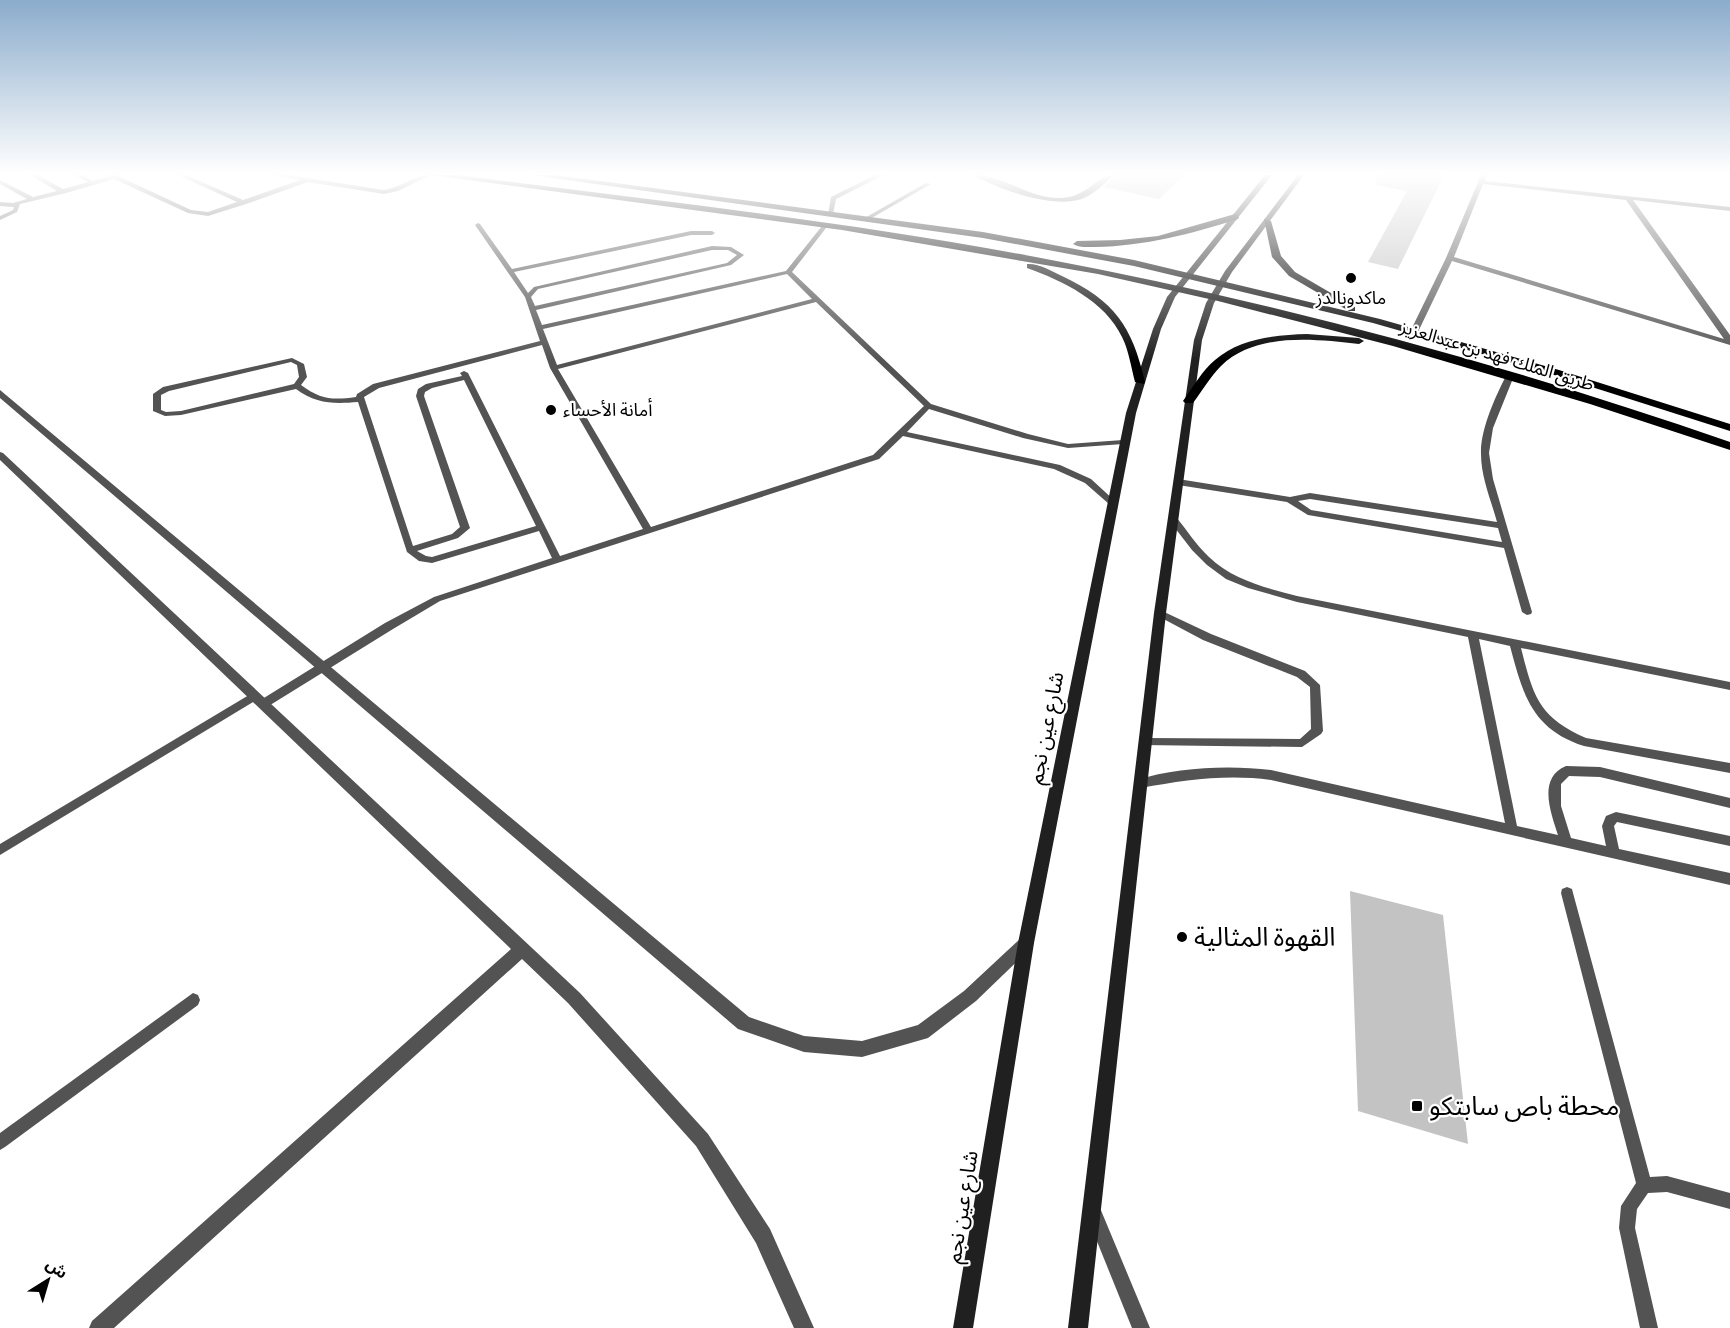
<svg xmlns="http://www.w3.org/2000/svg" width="1730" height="1328" font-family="'Source Sans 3','Noto Sans Arabic',sans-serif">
<rect width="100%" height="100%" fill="#fff"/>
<!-- building -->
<g fill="#c3c3c3">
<path d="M1116,175h68l-25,24 -55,-12z"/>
<path d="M1377,175h67l-46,94 -30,-7 39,-71 -31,-6z"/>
<path d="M1350,891l93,24 25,229 -110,-33z"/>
</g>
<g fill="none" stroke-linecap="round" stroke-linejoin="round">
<!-- service -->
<g fill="#535353" fill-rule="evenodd">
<path d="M30,175h8l25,14 25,-7 -14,-7h8l11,6 17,-5 -2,-1h8l75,35 17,2 29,-10 -59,-27h8l57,25 57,-20 -27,-5h15l96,15c16,-2 30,-15 47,-15l-33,16 -14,3 -76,-12 -62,22 -38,12 -20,-3 -74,-34 -48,14 -46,11 -3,8 -17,8v-4l13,-6 1,-3 -14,-1v-4l13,1 14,-4 -27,-15v-4l33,17 24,-6z"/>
<path d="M926,183l5,1 -63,36 -5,-1z"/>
<path d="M478,223l2,1 32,45 179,-38h21l3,2 -3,2h-21l-177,37 14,21 6,-6 178,-41 19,1 13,8 -13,10 -195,45 6,15 244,-54 36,-45h4v2l-34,44 139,132 97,30 40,10 55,-4 4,2 -4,2 -55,4 -45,-10 -94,-29 -22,23 153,33 31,14 25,23 -1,2h-6l-24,-21 -31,-14 -151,-33 -24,23 -439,142 -47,28 -126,78h-8l-1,-3 1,-3 126,-78 49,-26 118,-39 -13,-27 -107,32 -13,-2 -12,-9 -49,-150c-24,2 -42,2 -62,-13l-115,26 -16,1 -12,-5v-17l10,-7 129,-29 12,6 3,13 -6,8c20,15 32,15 55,12l1,-3 16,-10 167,-43 -15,-44 -50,-72zM712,250h16l9,5 -10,8 -192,43 -4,-9 7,-8zM787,274l25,25 -255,66 -14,-36zM816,302l108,104 -51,49 -222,72 -93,-158zM542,345l8,23 93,161 -83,27 -92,-183 -4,-2 -4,2 2,3 -36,8 -8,5 -2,7 44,131 -8,7 -39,12 -49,-149 15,-9zM291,362l6,3 2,12 -5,7 -113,27 -15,1 -5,-2v-15l8,-4zM464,380l72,146 -104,31 -6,-1 -9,-5 41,-13 12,-10 -46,-132 1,-4 7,-4z"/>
<path d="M1507,374l7,2 -21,52 -4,25 4,26 39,133 -1,2 -4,1 -5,-3 -18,-64 -196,-33 -21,-13 -109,-17 -4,-3 4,-3 112,18 20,-4 187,29c-6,-22 -16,-45 -16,-68 -1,-24 15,-59 26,-80zM1310,499l188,29 4,14 -191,-32 -13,-9z"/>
<path d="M1173,516l3,1c11,13 20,28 33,40 24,23 57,31 88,39l433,86v8l-209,-42c12,47 17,69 65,90l144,25v10l-146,-27c-52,-17 -61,-51 -74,-100l-31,-7 38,187 41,9c-7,-22 -21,-57 8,-69l34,1 130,31v10l-130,-31 -31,-1 -8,8v22l10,32 35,8 -4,-20 4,-10 10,-4 114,24v10l-113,-24 -3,4 5,23 111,24v12l-459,-105c-45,-6 -86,0 -130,8l-4,-2 -2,-3 2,-3c40,-13 93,-15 134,-10l234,53 -37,-186 -171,-35 -49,-14 -22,-9 -19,-14 -15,-15 -24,-31z"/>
<path d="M1160,610l51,24 94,37 15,14 3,46 -2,3 -19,13 -160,-2 -2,-3 2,-3 4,-1 154,1 11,-10 -1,-42 -13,-10 -94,-37 -47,-25 -1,-2z"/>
<path d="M254,692l4,1 1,3 -1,3 -258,156v-11z"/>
<path d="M1567,887l5,2 1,4 77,284 17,-1 63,17v16l-63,-17 -19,1 -11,16 -2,19 23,100h-18l-21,-100 2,-22 15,-23 -75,-290 1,-4z"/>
<path d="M193,993l5,2 2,5 -2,5 -193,142 -5,3v-17z"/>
<path d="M1094,1206l6,2 50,120h-18l-46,-114 2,-6z"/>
</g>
<!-- minor -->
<g fill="#535353" fill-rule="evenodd">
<path d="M875,175h9l-48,24 -3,15 -5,1 3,-18z"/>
<path d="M973,175c30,0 56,23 86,23 28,0 38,-23 55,-23 -9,8 -19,18 -30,23 -29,12 -84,-8 -111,-23z"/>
<path d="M1481,175h6l-2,6 245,26v4l-97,-11 97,135v10l-278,-84 -34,71 -7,2 -1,-2 36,-74zM1483,184l143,16 98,139 -270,-82z"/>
<path d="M0,390l749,627 55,19 58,5 56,-16 46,-34 57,-53 5,-2 5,2 3,5 -3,5 -55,53 -48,37 -66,19 -58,-5 -66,-23 -738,-631z"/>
<path d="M0,452l3,1 577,540 128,141 62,95 44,99h-20l-38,-85 -60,-97 -128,-143 -46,-44 -408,369h-25l3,-7 419,-372 -511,-489z"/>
</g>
<!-- secondary -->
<g fill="#202020" fill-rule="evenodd">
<path d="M1265,175h7l-97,122 -14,32 -25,84 -102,530 -61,385h-20l65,-385 108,-530 27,-84 14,-32z"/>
<path d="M1298,175h6l-72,97 -18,31 -12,37 -36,273 -78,715h-20l86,-715 40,-273 12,-37 19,-32z"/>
</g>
<!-- primary -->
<g fill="#000" fill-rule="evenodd">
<path d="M432,175h25c195,25 391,46 584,83 233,44 465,106 689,184v8l-140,-46 -197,-58 -175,-45 -120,-27 -256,-44z"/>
<path d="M531,175h24l428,57 151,28 246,59 179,51 171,54v7l-179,-57 -178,-51 -239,-57 -151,-28z"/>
<path d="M1235,214l4,3 -1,2c-47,15 -93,27 -143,28 -8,0 -16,1 -22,-3l4,-3 43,-1 38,-4z"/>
<path d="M1264,219l7,2 10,35 14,16 60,35v4h-6l-60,-35 -17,-19z"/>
<path d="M1027,264c11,-1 25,7 35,12 53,25 70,50 83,106l-1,2 -9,-2c-4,-15 -6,-31 -13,-45 -17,-36 -59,-56 -95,-69z"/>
<path d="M1307,334l52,4 5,3 -5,3c-45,-5 -103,-12 -138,22 -11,11 -19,25 -28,37h-8l-2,-2c10,-14 19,-30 32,-41 25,-22 61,-25 92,-26z"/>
</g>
</g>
<!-- sky -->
<linearGradient id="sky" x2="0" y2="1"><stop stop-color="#8baccc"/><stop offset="0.48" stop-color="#fff"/><stop offset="1" stop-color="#fff" stop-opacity="0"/></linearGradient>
<rect width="1730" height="361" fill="url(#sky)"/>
<!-- markers -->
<g fill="#000" stroke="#fff" stroke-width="2">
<circle cx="1351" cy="278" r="6"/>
<circle cx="551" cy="410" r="6"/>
<circle cx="1182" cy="937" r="6"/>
<rect x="1411" y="1100" width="12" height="12" rx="3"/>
</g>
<g text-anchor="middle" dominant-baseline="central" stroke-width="4.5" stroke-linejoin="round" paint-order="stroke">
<!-- far-poi labels -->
<g font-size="18" fill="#000" stroke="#fff">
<text x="1351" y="298">ماكدونالدز</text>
<text x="563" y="410" text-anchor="start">أمانة الأحساء</text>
</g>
<!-- far-street labels -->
<g font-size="18" fill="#000" stroke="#fff">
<text transform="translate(1497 356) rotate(17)">طريق الملك فهد بن عبدالعزيز</text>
</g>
<!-- street labels -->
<g font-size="21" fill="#000" stroke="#fff">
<text transform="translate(1046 728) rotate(-79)">شارع عين نجم</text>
<text transform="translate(962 1207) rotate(-81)">شارع عين نجم</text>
</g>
<!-- near-poi labels -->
<g font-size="26" fill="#000" stroke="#fff" text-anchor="start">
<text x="1194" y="937">القهوة المثالية</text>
<text x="1429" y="1106">محطة باص سابتكو</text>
</g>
</g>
<!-- north arrow -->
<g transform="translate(48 1280) rotate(37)" stroke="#ffffff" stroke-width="4.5" paint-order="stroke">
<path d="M0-4.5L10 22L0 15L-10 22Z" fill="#000000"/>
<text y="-9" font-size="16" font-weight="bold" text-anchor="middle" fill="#000000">ش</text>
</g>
</svg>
